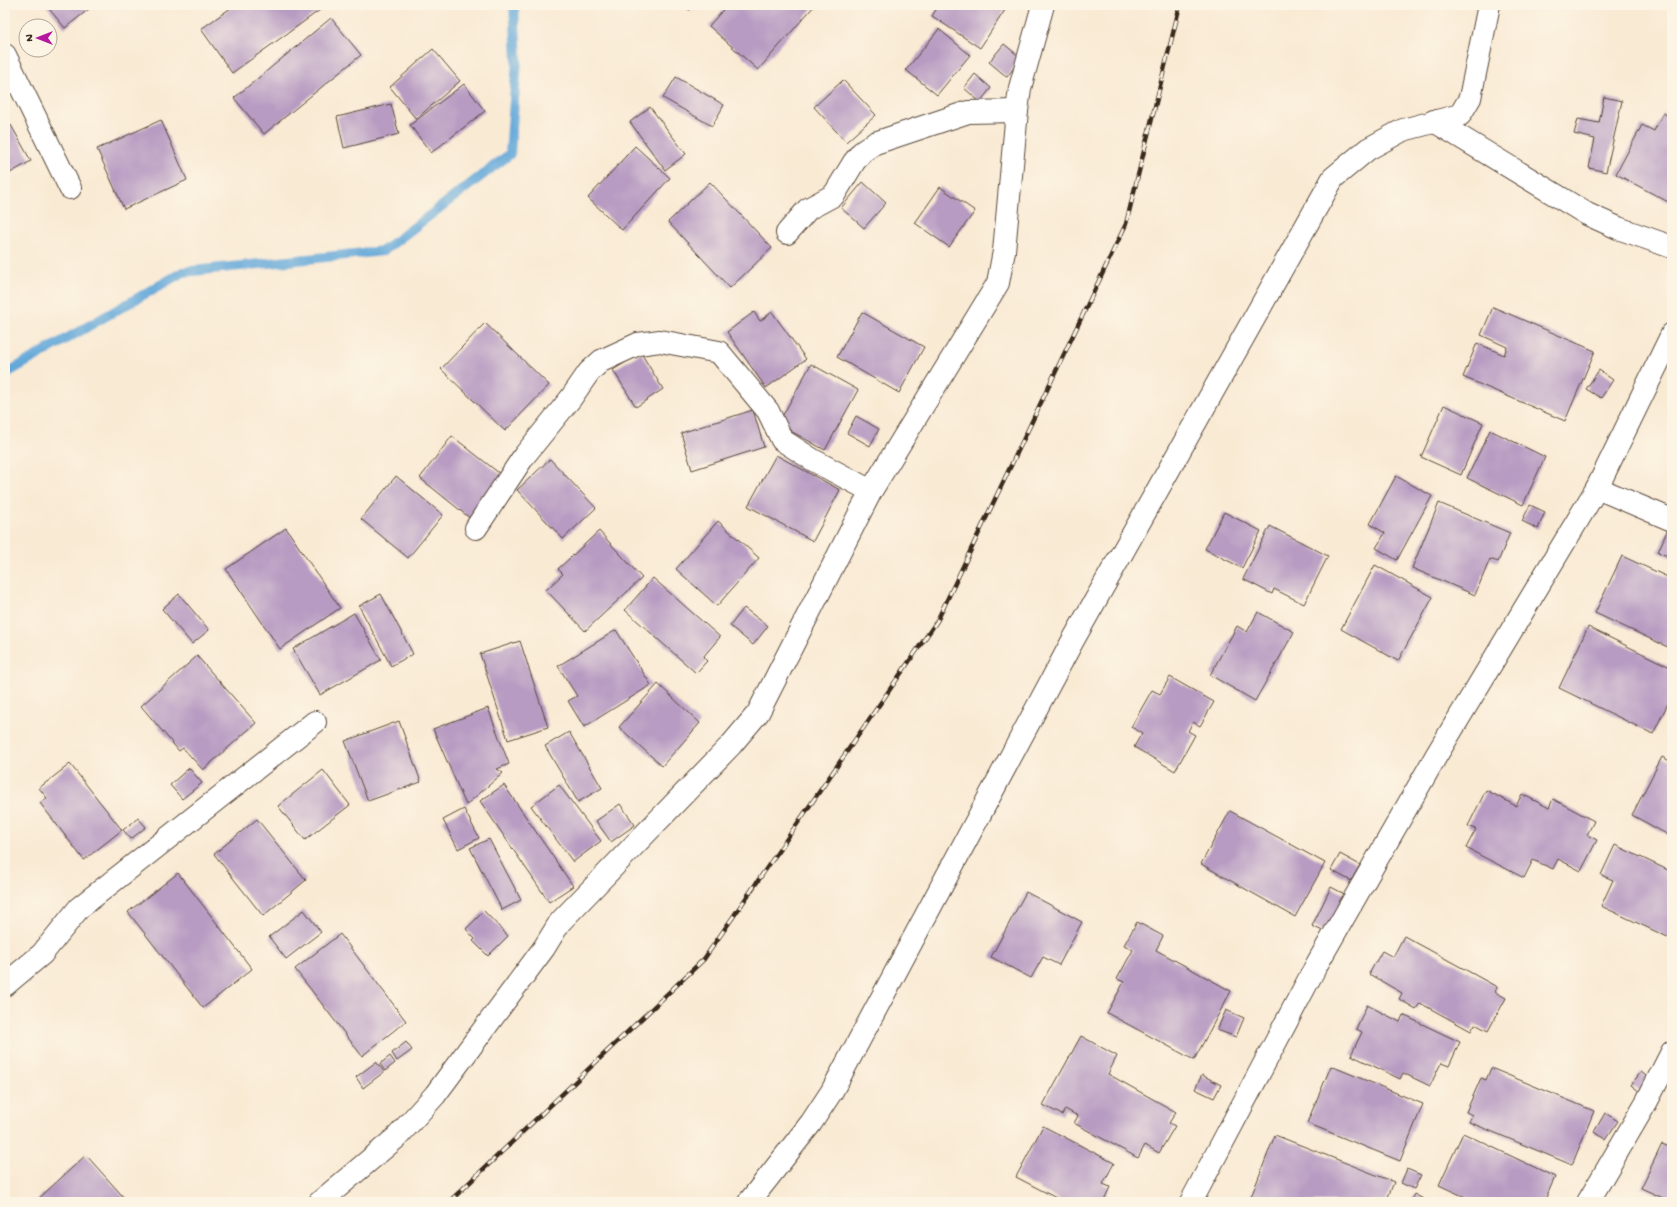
<svg xmlns="http://www.w3.org/2000/svg" width="1677" height="1207" font-family="'Gochi Hand',sans-serif">
<rect width="100%" height="100%" fill="#fcf5e5"/>
<filter id="ink" filterUnits="userSpaceOnUse"><feTurbulence type="fractalNoise" baseFrequency=".025" numOctaves="2"/><feDisplacementMap in="SourceGraphic" scale="8" xChannelSelector="R" yChannelSelector="G"/><feConvolveMatrix kernelMatrix="1 2 1 2 8 2 1 2 1" color-interpolation-filters="sRGB"/></filter>
<filter id="wash" filterUnits="userSpaceOnUse"><feTurbulence type="fractalNoise" baseFrequency=".012" numOctaves="4" result="noise"/><feDisplacementMap in="SourceGraphic" scale="16" xChannelSelector="R" yChannelSelector="G"/><feGaussianBlur stdDeviation="0.9" result="paint"/><feColorMatrix in="noise" values="0 0 0 0 0 0 0 0 0 0 0 0 0 0 0 0 0 1.4 0 .05"/><feComposite in="paint" operator="in"/></filter>
<g filter="url(#wash)">
<rect width="100%" height="100%" fill="#f9ead4"/>
<g fill="none" stroke-linecap="round" stroke-linejoin="round">
<!-- stream -->
<path stroke="#64a8d9" stroke-width="10" d="M5,374l178,-102 200,-21 127,-97 7,-94 -3,-55"/>
</g>
<g id="blocks">
<!-- building -->
<g fill="#b79bc2">
<path d="M46,5h48l-29,23z"/>
<path d="M235,5h92l-95,68 -31,-44z"/>
<path d="M681,5h12l-3,5z"/>
<path d="M727,5h88l-57,65 -49,-44z"/>
<path d="M939,5h65l3,2 -27,41 -48,-32z"/>
<path d="M331,18l30,37 -97,79 -30,-36z"/>
<path d="M939,29l31,26 -33,40 -31,-25z"/>
<path d="M1004,44l17,14 -14,19 -18,-15z"/>
<path d="M433,49l27,32 -44,38 -26,-32z"/>
<path d="M975,74l16,14 -11,14 -16,-14z"/>
<path d="M676,77l48,28 -12,21 -49,-28z"/>
<path d="M843,80l33,35 -30,27 -32,-35z"/>
<path d="M464,84l21,27 -54,42 -21,-28z"/>
<path d="M1604,97l18,4 -16,71 -17,-4 6,-29 -21,-5 4,-15 21,4z"/>
<path d="M1670,100h2v15h-4z"/>
<path d="M391,104l8,30 -55,14 -7,-31z"/>
<path d="M650,107l36,47 -21,16 -35,-48z"/>
<path d="M1663,113l9,5v86l-56,-30 26,-49 12,6z"/>
<path d="M161,120l26,60 -63,29 -27,-60z"/>
<path d="M11,125l20,36 -26,15v-48z"/>
<path d="M635,146l35,32 -48,52 -34,-32z"/>
<path d="M710,182l62,66 -42,40 -62,-66z"/>
<path d="M863,182l23,21 -22,25 -23,-20z"/>
<path d="M940,187l35,24 -26,36 -34,-24z"/>
<path d="M1493,307l102,44 -30,70 -102,-44 14,-34 27,12 3,-8 -26,-12z"/>
<path d="M754,312l6,9 12,-9 34,47 -40,29 -39,-56z"/>
<path d="M862,312l62,35 -25,46 -62,-36z"/>
<path d="M485,323l64,62 -44,46 -64,-62z"/>
<path d="M641,353l22,36 -27,18 -23,-37z"/>
<path d="M811,364l47,26 -33,60 -47,-26z"/>
<path d="M1599,370l14,10 -12,18 -15,-9z"/>
<path d="M1444,405l39,18 -22,52 -40,-18z"/>
<path d="M753,410l11,37 -72,23 -11,-37z"/>
<path d="M856,416l23,13 -9,17 -23,-13z"/>
<path d="M1490,430l55,27 -22,48 -56,-27z"/>
<path d="M452,436l52,41 -33,42 -51,-41z"/>
<path d="M776,455l64,35 -27,51 -65,-35z"/>
<path d="M550,459l46,49 -33,31 -46,-49z"/>
<path d="M396,476l47,39 -35,43 -47,-39z"/>
<path d="M1396,476l36,20 -35,64 -21,-12 9,-15 -15,-9z"/>
<path d="M1439,503l71,30 -12,29 -8,-3 -15,36 -63,-27z"/>
<path d="M1530,505l15,7 -7,17 -16,-8z"/>
<path d="M1224,512l37,19 -19,37 -37,-19z"/>
<path d="M718,521l41,37 -42,48 -41,-37z"/>
<path d="M1270,526l58,30 -24,48 -30,-15 -2,5 -29,-15z"/>
<path d="M286,528l54,80 -60,41 -54,-80z"/>
<path d="M599,531l43,47 -57,53 -39,-41 17,-16 -5,-5z"/>
<path d="M1667,531l5,3v24l-14,-6z"/>
<path d="M1622,556l50,23v70l-77,-36z"/>
<path d="M1375,565l58,32 -35,64 -57,-32z"/>
<path d="M653,578l67,59 -17,20 4,4 -11,12 -71,-63z"/>
<path d="M179,594l30,36 -17,14 -30,-35z"/>
<path d="M381,594l32,60 -22,12 -32,-60z"/>
<path d="M744,608l24,18 -15,19 -23,-19z"/>
<path d="M1258,612l36,20 -39,69 -45,-26 27,-49 10,6z"/>
<path d="M354,613l27,47 -61,35 -27,-46z"/>
<path d="M1588,627l84,41v27l-19,39 -94,-46z"/>
<path d="M616,630l35,55 -67,42 -16,-26 9,-5 -19,-30z"/>
<path d="M520,641l28,86 -40,13 -28,-86z"/>
<path d="M197,656l59,67 -53,47 -20,-22 -4,3 -38,-45z"/>
<path d="M1170,677l44,25 -14,24 -7,-4 -5,9 7,4 -20,36 -41,-24 8,-14 -11,-6 21,-37 8,4z"/>
<path d="M658,684l42,39 -38,43 -43,-39z"/>
<path d="M488,708l21,56 -12,5 6,4 -37,32 -33,-76z"/>
<path d="M399,721l22,61 -53,19 -23,-60z"/>
<path d="M569,732l33,56 -24,14 -33,-56z"/>
<path d="M1662,757l10,5v75l-40,-22z"/>
<path d="M70,764l52,66 -38,30 -44,-57 7,-5 -8,-10z"/>
<path d="M189,768l13,15 -20,16 -12,-14z"/>
<path d="M323,770l27,35 -45,35 -27,-34z"/>
<path d="M504,785l69,101 -24,16 -69,-101z"/>
<path d="M559,785l42,56 -28,21 -42,-56z"/>
<path d="M1486,790l30,16 6,-12 27,14 4,-9 41,22 -7,14 10,5 -16,31 -23,-12 -5,10 -20,-9 -9,18 -58,-30 10,-19 -8,-3z"/>
<path d="M620,804l15,21 -24,17 -15,-21z"/>
<path d="M464,809l15,29 -21,11 -15,-29z"/>
<path d="M1230,811l95,52 -30,54 -94,-53z"/>
<path d="M138,818l8,9 -15,12 -8,-9z"/>
<path d="M257,819l49,61 -43,36 -49,-62z"/>
<path d="M489,839l32,61 -19,10 -32,-62z"/>
<path d="M1615,845l57,27v67l-71,-33 12,-26 -12,-5z"/>
<path d="M1340,854l20,11 -9,16 -20,-11z"/>
<path d="M178,873l74,96 -49,39 -75,-96z"/>
<path d="M1331,887l17,9 -19,38 -17,-8z"/>
<path d="M1026,892l56,30 -23,43 -16,-8 -12,21 -40,-21z"/>
<path d="M304,910l17,22 -35,27 -17,-22z"/>
<path d="M484,911l24,25 -20,20 -15,-15 2,-2 -9,-10z"/>
<path d="M1137,922l26,14 -7,14 75,41 -37,69 -87,-47 17,-31 -7,-3 16,-29 -9,-5z"/>
<path d="M340,934l66,87 -44,35 -67,-87z"/>
<path d="M1404,936l93,51 -2,5 11,6 -18,33 -13,-7 -4,7 -51,-28 -4,6 -17,-10 3,-6 -33,-19 13,-23 11,6z"/>
<path d="M1367,1005l33,17 3,-7 57,27 -11,24 -8,-3 -11,23 -27,-13 -3,6 -49,-24 11,-23 -6,-3z"/>
<path d="M1226,1010l18,8 -8,19 -19,-7z"/>
<path d="M1081,1036l36,20 -9,18 68,38 -7,11 6,3 -16,27 -14,-8 -7,13 -64,-35 4,-7 -13,-7 -3,6 -19,-10z"/>
<path d="M406,1042l6,8 -15,11 -5,-8z"/>
<path d="M390,1056l5,7 -10,8 -5,-7z"/>
<path d="M376,1062l8,10 -21,16 -7,-11z"/>
<path d="M1331,1066l92,38 -23,57 -93,-38z"/>
<path d="M1491,1068l103,43 -22,54 -103,-43 3,-7 -6,-3 15,-34 5,2z"/>
<path d="M1641,1072l13,10 -10,13 -13,-10z"/>
<path d="M1202,1075l19,10 -7,13 -19,-9z"/>
<path d="M1605,1113l13,8 -12,18 -12,-7z"/>
<path d="M1043,1126l71,37 -11,21 7,3 -7,15h-39l-48,-25z"/>
<path d="M1463,1133l92,44 -11,25h-68l-37,-17z"/>
<path d="M1275,1135l119,47 -8,20h-122l-13,-5z"/>
<path d="M1662,1144l10,4v54l-31,-14z"/>
<path d="M86,1155l42,47h-93z"/>
<path d="M1407,1169l14,6 -7,14 -13,-6z"/>
<path d="M1414,1194l15,8h-19z"/>
</g>
</g>
</g>
<g filter="url(#ink)">
<use href="#blocks" fill-opacity="0" stroke="#584739" stroke-width="1"/>
<g fill="none" stroke-linecap="round" stroke-linejoin="round">
<!-- minor casing -->
<g stroke="#584739" stroke-width="24">
<g id="minor">
<path d="M5,55l65,133"/>
<path d="M1434,121l153,93 31,14 54,19"/>
<path d="M787,233l21,-24 26,-14 20,-33 8,-10 13,-9 93,-31 49,-1"/>
<path d="M1597,488l75,32"/>
<path d="M476,528l48,-72 47,-58 18,-26 12,-11 37,-17 22,-3 59,11 49,59 14,29 31,20 58,31"/>
<path d="M5,985l37,-31 37,-46 236,-186"/>
<path d="M320,1202l77,-65 38,-42 109,-147 16,-26 171,-177 27,-32 113,-222 127,-208 6,-32 13,-140 3,-23 23,-83"/>
<path d="M749,1202l62,-79 21,-32 240,-449 261,-464 35,-29 35,-19 57,-15 10,-17 19,-93"/>
<path d="M1191,1202l126,-238 119,-208 161,-268 75,-154"/>
<path d="M1588,1202l59,-101 25,-49"/>
</g>
</g>
<!-- minor -->
<use href="#minor" stroke="#fff" stroke-width="22"/>
<!-- rail casing -->
<g stroke="#3b2a1e" stroke-width="4.5">
<path id="rail" d="M449,1202l255,-243 233,-338 189,-397 54,-219"/>
</g>
<!-- rail -->
<use href="#rail" stroke="#fcf5e5" stroke-width="3" stroke-dasharray="9" stroke-linecap="butt"/>
</g>
</g>
<!-- margin -->
<rect width="1677" height="1207" fill="none" stroke="#fcf5e5" stroke-width="20"/>
<!-- north arrow -->
<g transform="translate(38 38) rotate(270)"><circle r="19" fill="#fcf5e5" stroke="#afa495"/>
<path d="M0-3L7 15L0 10L-7 15Z" fill="#b5179e"/>
<text y="-6" font-size="11" font-weight="bold" text-anchor="middle" fill="#3b2a1e">N</text>
</g>
</svg>
